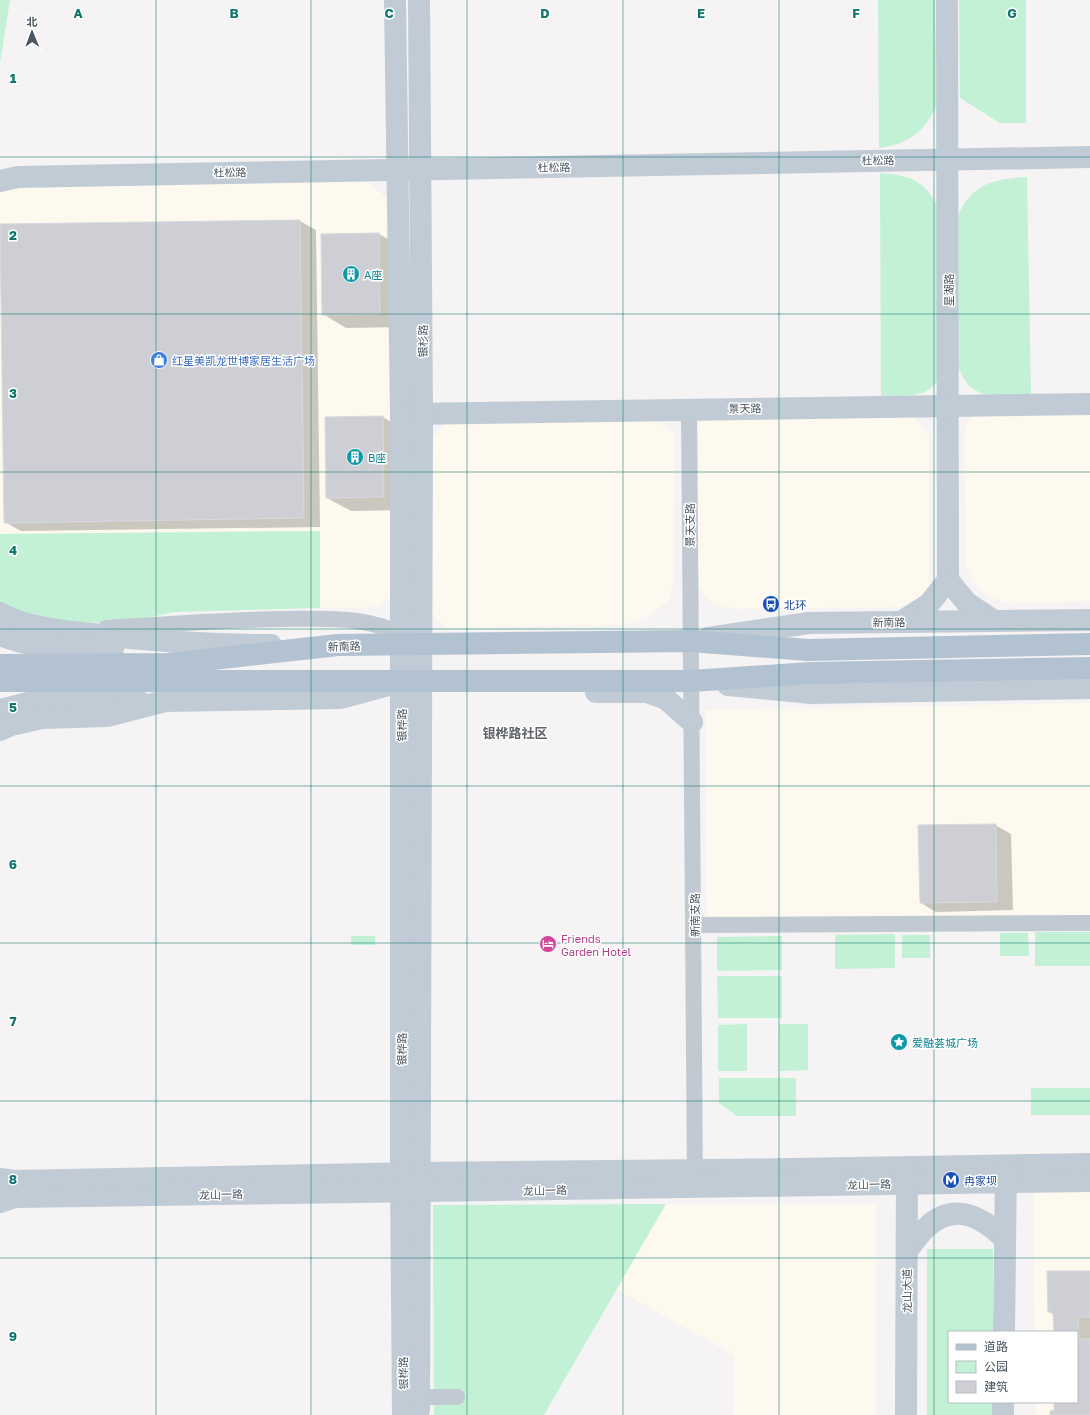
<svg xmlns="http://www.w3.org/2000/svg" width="1090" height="1415" font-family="'Golos Text','Noto Sans SC',sans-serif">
<rect width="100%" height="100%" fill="#f5f3f3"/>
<!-- commercial -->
<g fill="#fdf9ef">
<path d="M368,182l20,17 4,396 -13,12 -59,1v-77l-320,3v-345l19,-2z"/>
<path d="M1090,410v191l-83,2 -12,-4 -10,-5 -12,-12 -7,-17 -2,-134 4,-10 4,-5z"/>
<path d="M707,416l207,1 11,11 4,8v149l-5,8 -5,6 -19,8 -166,2 -14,-3 -10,-4 -7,-8 -5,-9v-160z"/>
<path d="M658,420l16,13 -1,155 -6,14 -15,12 -15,7 -16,4 -175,3 -15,-14 2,-177 14,-15z"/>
<path d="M1090,703v228l-383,2 -1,-223z"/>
<path d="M1090,1188v227h-54l-1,-13h42v-70h-42l-1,-143z"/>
<path d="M666,1204h210v211h-143l1,-60 -118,-66z"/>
</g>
<!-- green -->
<g fill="#c3f1d5">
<path d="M0,0h10l-10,63z"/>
<path d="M878,0h57l2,105c-13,27 -28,39 -58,43z"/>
<path d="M959,0h67v123h-26l-40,-25z"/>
<path d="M880,173c28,2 43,6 57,32v176c-12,19 -36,14 -56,15z"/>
<path d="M1027,177l4,218c-18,0 -44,5 -59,-7 -7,-5 -10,-13 -14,-21l-1,-148c12,-35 36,-40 70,-42z"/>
<path d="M320,531v77l-146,4 -46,10 -62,1 -32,-5 -34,-13v-71z"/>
<rect x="1035" y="932" width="55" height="34"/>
<path d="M1000,933h28l1,23h-29z"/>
<path d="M895,934v34l-60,1v-34z"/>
<rect x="902" y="935" width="28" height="23"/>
<rect x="351" y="936" width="24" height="9"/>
<path d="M782,936v34l-65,1v-34z"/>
<path d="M717,976h65v42h-64z"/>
<path d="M747,1024v47h-29v-46z"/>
<path d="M779,1024h29v46l-28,1z"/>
<path d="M719,1078h77v38h-59l-18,-13z"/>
<rect x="1031" y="1088" width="59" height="27"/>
<path d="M666,1204l-122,211h-110l-1,-210z"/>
<path d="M927,1249h66v83h-44v70h43v13h-65z"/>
</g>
<!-- shadow -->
<g fill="#0003">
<path d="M300,221l16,9 4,297 -299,4 -16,-9z"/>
<path d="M379,234l23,13 1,80 -57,1 -23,-14z"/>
<path d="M383,417l23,14 1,79 -56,1 -24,-13z"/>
<path d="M995,825l16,9 2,76 -77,2 -15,-9z"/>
<path d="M1090,1272v143h-39l4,-4v-9h22v-70h-22l-1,-17 -5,-3z"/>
</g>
<!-- building -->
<g fill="#cdcfd5" stroke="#d7d9de">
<path d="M300,220l4,298 -300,5 -4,-299z"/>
<path d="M379,233l1,81 -58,1 -1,-81z"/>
<path d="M383,416l1,81 -58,1 -1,-81z"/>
<path d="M996,824l1,78 -77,1 -2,-78z"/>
<path d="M1047,1271h43v46h-12l1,22h11v76h-40v-4l4,-1v-8h23v-70h-23l-1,-20h-5z"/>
</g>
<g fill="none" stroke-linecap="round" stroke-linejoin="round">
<!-- street -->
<g stroke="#c1cad2" stroke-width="16">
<path d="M689,409l6,771"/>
<path d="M106,628c58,-4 117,-8 176,-9 44,0 87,-4 127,19"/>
<path d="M694,925l396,-2"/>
<path d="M419,1397h38"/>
</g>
<!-- secondary -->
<g stroke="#c1cbd6" stroke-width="22">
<path d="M395,0l6,414v760l2,241"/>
<path d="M947,0l1,580"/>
<path d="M0,181l18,-4 1072,-20"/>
<path d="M408,414l682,-10"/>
<path d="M948,580l19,23 27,18"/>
<path d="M0,613c27,15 62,18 92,21 59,7 119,11 179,11"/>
<path d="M901,622l28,-18 19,-24"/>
<path d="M0,635c34,14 77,16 113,14"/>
<path d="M708,638l101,-15 281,-3"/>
<path d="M728,685l83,8 279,-5"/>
<path d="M596,692h51l19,7 26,23"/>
<path d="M0,710l36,-9 102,-1"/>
<path d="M0,730l11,-5 31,-7 65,-2 58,-15 176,-3 52,-14"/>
<path d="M0,1179l14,2c135,-2 270,-6 406,-8 223,-2 447,-4 670,-9"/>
<path d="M0,1202l15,-5 1075,-16"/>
<path d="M907,1251c6,-8 12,-17 20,-24 28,-26 55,-10 78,12"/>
<path d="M1004,1332l2,-165"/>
<path d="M419,1410l3,-996 -3,-414"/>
<path d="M906,1415l1,-247"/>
<path d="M1003,1415v-13"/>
</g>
<!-- primary -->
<g stroke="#b3c2d1" stroke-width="22">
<path d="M0,665l168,-1 170,-19 352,-4 118,9 282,-6"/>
<path d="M0,681h691l120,-8 279,-5"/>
</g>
</g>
<!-- grid -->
<path fill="none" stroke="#0f766e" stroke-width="1" stroke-opacity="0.55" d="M156,0v1415M311,0v1415M467,0v1415M623,0v1415M779,0v1415M934,0v1415M0,157h1090M0,314h1090M0,472h1090M0,629h1090M0,786h1090M0,943h1090M0,1101h1090M0,1258h1090"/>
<!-- icons -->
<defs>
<g id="building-disc" transform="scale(0.9)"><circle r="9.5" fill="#0f9aa8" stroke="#fff"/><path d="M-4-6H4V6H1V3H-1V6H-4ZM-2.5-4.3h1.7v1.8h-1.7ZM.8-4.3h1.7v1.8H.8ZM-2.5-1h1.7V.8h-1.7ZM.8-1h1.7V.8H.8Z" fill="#fff"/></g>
<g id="shop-disc" transform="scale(0.9)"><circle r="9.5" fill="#3f7fe0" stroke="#fff"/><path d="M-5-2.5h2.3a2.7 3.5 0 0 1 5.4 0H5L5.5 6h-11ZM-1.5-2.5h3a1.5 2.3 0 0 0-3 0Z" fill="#fff"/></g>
<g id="bus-disc" transform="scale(0.9)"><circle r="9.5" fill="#1a4fb4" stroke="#fff"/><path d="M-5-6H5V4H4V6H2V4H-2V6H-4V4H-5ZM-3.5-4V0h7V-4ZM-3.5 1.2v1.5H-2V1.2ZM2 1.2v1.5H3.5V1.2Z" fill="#fff"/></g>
<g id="hotel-disc" transform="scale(0.9)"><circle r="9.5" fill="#d1479c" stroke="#fff"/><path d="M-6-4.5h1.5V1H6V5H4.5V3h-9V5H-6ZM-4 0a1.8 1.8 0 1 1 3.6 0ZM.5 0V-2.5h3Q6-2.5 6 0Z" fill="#fff"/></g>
<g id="sight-disc" transform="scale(0.9)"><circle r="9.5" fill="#0f9aa8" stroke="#fff"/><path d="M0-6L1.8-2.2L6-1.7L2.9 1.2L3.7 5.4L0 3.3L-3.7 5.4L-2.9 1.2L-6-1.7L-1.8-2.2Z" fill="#fff"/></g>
<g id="metro-disc" transform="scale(0.9)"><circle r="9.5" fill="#1a4fb4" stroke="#fff"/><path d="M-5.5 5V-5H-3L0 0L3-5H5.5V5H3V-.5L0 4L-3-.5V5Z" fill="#fff"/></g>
</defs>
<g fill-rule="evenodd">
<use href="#building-disc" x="351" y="274"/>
<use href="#shop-disc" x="159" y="360"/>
<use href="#building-disc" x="355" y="457"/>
<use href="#bus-disc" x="771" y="604"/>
<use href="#hotel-disc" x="548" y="944"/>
<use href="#sight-disc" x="899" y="1042"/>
<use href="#metro-disc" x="951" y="1180"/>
</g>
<g text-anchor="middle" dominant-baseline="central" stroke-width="3" stroke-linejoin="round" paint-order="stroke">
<!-- street labels -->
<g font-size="11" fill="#4a5661" stroke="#fff">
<text transform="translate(878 160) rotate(-1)">杜松路</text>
<text transform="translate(554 167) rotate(-1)">杜松路</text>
<text transform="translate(230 172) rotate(-1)">杜松路</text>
<text transform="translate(948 290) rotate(-90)">星湖路</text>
<text transform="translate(422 341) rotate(-90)">银杉路</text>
<text transform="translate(745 408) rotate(-1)">景天路</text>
<text transform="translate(689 525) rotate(-90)">景天支路</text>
<text transform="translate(889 622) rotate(-1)">新南路</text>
<text transform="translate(344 646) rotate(-2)">新南路</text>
<text transform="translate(401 725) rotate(-90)">银桦路</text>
<text transform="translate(694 915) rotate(-90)">新南支路</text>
<text transform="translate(401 1049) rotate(-90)">银桦路</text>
<text transform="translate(869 1184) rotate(-1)">龙山一路</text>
<text transform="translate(545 1190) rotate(-1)">龙山一路</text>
<text transform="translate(221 1194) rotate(-1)">龙山一路</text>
<text transform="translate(906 1291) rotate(-90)">龙山大道</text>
<text transform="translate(403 1373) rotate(-91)">银桦路</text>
</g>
<!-- culture labels -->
<g font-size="11" fill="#0d838f" stroke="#fff" text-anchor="start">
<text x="364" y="274">A座</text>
<text x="368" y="457">B座</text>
<text x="912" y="1042">爱融荟城广场</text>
</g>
<!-- shop labels -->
<g font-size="11" fill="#366cbe" stroke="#fff" text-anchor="start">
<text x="172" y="360">红星美凯龙世博家居生活广场</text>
</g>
<!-- transit labels -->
<g font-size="11" fill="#164399" stroke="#fff" text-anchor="start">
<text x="784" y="604">北环</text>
<text x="964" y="1180">冉家坝</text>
</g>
<!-- hotel labels -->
<g font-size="11" fill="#b23c85" stroke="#fff" text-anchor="start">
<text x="561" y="938">Friends<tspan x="561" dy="13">Garden Hotel</tspan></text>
</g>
<!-- quarter labels -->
<g font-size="13" font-weight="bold" fill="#5f6368" stroke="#fff">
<text x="515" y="733">银桦路社区</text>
</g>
</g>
<g font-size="13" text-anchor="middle" font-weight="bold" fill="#0f766e" stroke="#fff" stroke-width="3" stroke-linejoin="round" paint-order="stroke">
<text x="78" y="18">A</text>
<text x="234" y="18">B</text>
<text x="389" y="18">C</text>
<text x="545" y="18">D</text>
<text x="701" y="18">E</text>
<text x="856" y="18">F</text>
<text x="1012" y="18">G</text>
<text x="13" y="83">1</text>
<text x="13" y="240">2</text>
<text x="13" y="398">3</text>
<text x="13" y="555">4</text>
<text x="13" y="712">5</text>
<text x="13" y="869">6</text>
<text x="13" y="1026">7</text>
<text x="13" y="1184">8</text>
<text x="13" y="1341">9</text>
</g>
<!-- legend -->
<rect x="948" y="1331" width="130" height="72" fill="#ffffff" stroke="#b7bbc0"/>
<rect x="956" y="1344" width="20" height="6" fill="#b3c2d1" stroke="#b7bbc0"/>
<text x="984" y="1351" font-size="12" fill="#4a5661">道路</text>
<rect x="956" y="1361" width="20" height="12" fill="#c3f1d5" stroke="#b7bbc0"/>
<text x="984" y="1371" font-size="12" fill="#4a5661">公园</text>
<rect x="956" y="1381" width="20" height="12" fill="#cdcfd5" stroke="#b7bbc0"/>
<text x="984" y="1391" font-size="12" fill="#4a5661">建筑</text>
<!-- north arrow -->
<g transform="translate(32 32) rotate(359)" stroke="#ffffff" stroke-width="3" paint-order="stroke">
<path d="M0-3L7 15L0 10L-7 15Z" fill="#4a5661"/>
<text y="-6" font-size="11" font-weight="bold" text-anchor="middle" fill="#4a5661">北</text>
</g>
</svg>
